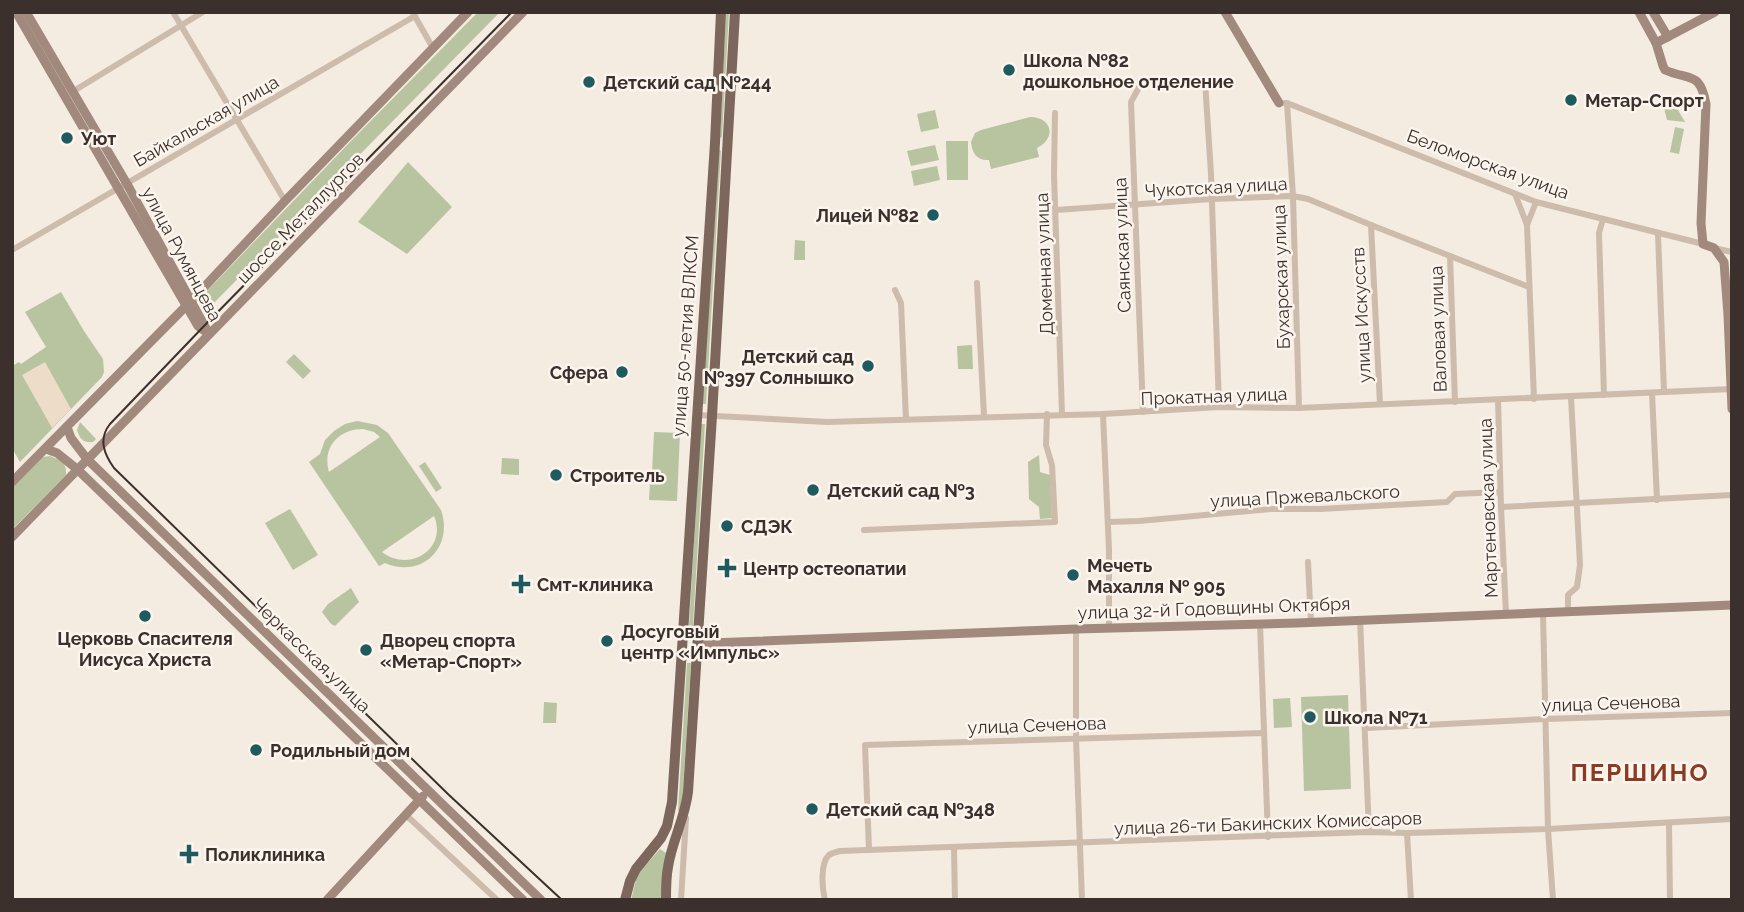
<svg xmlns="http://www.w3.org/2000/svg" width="1744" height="912" font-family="Raleway,sans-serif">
<rect width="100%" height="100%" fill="#f4ebe1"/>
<!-- green -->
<g fill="#b8c4a0" fill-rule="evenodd">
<path d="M478,12h22l-295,300 -3,-6 2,-12 145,-151z"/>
<path d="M726,12h3l-7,125 -2,1z"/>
<path d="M1674,103l11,19 -18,-2 -3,-12z"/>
<path d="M935,110l4,18 -18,4 -4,-18z"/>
<path d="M1030,117c22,0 27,21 7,31l2,9 -48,12 -2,-9c-12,1 -17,-7 -18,-18l4,-9 6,-3z"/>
<path d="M1675,127l9,2 -5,25 -9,-2z"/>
<path d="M946,141h22v39h-21z"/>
<path d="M935,145l4,15 -28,6 -4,-15z"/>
<path d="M719,149l2,2 -15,253h-4z"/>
<path d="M408,162l44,45 -45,47 -49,-32z"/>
<path d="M937,166l3,14 -26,6 -3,-15z"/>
<path d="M795,240l10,1v19h-11z"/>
<path d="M61,292l23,39 19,28 1,13 -2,5 -82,85 -8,-14v-82l7,-4 2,2 25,-17 -21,-35z"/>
<path d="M972,345l1,24h-15l-1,-23z"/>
<path d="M294,354l17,17 -8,8 -17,-17z"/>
<path d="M357,421l20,4 11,8 53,77c13,37 -19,69 -56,53l-6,3 -70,-104 11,-8 5,-14 9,-9 11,-7zM363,429l11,3 6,5 -51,35c-7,-24 9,-43 34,-43zM434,516c14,33 -25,57 -52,36z"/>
<path d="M80,422l16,17 -3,3c-10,1 -13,-3 -16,-12z"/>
<path d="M701,424h4l-12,202 -2,3 -2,-3z"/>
<path d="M654,432l26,1 -3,68 -28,-1 1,-17 -37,-1 1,-11 38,2z"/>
<path d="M1039,455l1,17 10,3 2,43 -12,1 -1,-12 -10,-8 -1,-37z"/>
<path d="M50,456c10,4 17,7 16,19l-54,55v-42l31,-31z"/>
<path d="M502,458l17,1v16l-18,-1z"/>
<path d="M425,462l17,26 -6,4 -17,-26z"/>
<path d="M290,509l28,46 -25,15 -28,-47z"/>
<path d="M351,588l8,14 -24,24 -4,-2 -9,-12 6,-8z"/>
<path d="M687,663h4l-9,144 -1,4h-3z"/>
<path d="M1348,695l3,94 -47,2 -3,-94z"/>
<path d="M1290,698l2,29 -18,1 -1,-29z"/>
<path d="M544,702l13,1 -1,20h-13z"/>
<path d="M660,849l6,4 -5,47h-30l5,-20 5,-10z"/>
</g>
<!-- plaza -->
<path fill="#ecdcc8" d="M45,362l26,47 -19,19 -30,-53z"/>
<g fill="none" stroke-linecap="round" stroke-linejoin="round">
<!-- street -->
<g stroke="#cdbbac" stroke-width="6">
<path d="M173,12l112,189"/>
<path d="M413,13l20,35"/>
<path d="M1143,80l-12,22 12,310"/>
<path d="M1205,81l6,93 8,233"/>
<path d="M72,92l131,-80"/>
<path d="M1279,103h8l249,99 167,42"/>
<path d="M1287,103l6,93 6,212"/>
<path d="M1055,113l-1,62 8,239"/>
<path d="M1515,194l12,31 9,-23"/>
<path d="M1056,210l156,-11 81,-3 15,3 63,26 158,62"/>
<path d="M1603,219l-4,14 5,162"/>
<path d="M1371,225l9,179"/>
<path d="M1527,225l7,174"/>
<path d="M1658,234l6,158"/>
<path d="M1714,248l18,4"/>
<path d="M12,250l403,-234"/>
<path d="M1450,256l5,146"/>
<path d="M977,283l7,133"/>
<path d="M895,290l6,13 5,116"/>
<path d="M1652,393l5,107"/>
<path d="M1498,400l3,107 5,107"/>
<path d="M1103,414l6,136v78"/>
<path d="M697,415l130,7 276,-8 116,-7 80,1 433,-19"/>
<path d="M1501,507l231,-12"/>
<path d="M1108,522l31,-1 132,-12h49l127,-7 8,-8 45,-2"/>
<path d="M864,530l191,-8 -3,-57 -6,-20 1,-31"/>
<path d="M1308,562l3,60"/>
<path d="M1568,612v-17l9,-8 3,-22 -9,-168"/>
<path d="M1543,613l5,216 5,71"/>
<path d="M1360,619l9,213"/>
<path d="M1260,624l8,213"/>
<path d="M1076,629v109l6,162"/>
<path d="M1366,728l179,-9 187,-6"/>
<path d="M406,815l91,85"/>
<path d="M1669,824l1,76"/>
<path d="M1407,833l4,67"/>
<path d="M954,848l1,52"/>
<path d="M869,850l-4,-105 399,-12"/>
<path d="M681,900l5,-82"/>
<path d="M825,900c-3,-11 -5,-37 4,-45 3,-2 7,-3 11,-4l529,-19 38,1 141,-4 184,-10"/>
</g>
<!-- secondary -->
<g stroke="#a18a7d" stroke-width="9">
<path d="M16,12l182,314 11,8"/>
<path d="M26,12l101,172 82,150"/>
<path d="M1225,12l54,91"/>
<path d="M1639,12l17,31 7,23 2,4c25,11 35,1 41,34l-5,119 2,21 11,4 10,14 4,53 4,94"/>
<path d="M1653,12l15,25"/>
<path d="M1656,43l59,-31"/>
<path d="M67,427l4,11 16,21 454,441"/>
<path d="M46,449l11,4 20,16 446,431"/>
<path d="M12,482l179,-181 94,-100 183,-189"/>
<path d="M12,537l511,-525"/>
<path d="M698,642l12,1 366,-14 221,-6 435,-18"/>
<path d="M327,900l96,-104"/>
</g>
<!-- primary -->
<g stroke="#7d675c" stroke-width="10">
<path d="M625,900l5,-19 6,-12 25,-31 6,-12 5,-24 43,-659 6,-131"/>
<path d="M666,900c0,-11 0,-23 2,-33 4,-26 17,-49 20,-75l24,-376 23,-404"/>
</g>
<!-- tram -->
<path stroke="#3b302b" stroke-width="2" d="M512,12l-307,313 -95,99c-12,15 -6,30 4,44l335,327 113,105"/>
</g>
<!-- markers -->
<g fill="#1f5a5e" stroke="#fbf5ee" stroke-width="2.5">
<circle cx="1009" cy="70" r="7"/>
<circle cx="589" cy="82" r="7"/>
<circle cx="1571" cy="100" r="7"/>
<circle cx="67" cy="138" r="7"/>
<circle cx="933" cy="215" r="7"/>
<circle cx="868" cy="366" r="7"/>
<circle cx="622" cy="372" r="7"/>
<circle cx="556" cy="475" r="7"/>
<circle cx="813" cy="490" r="7"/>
<circle cx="727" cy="526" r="7"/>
<path d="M723.5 557.5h7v7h7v7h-7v7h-7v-7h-7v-7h7z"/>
<circle cx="1073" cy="575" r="7"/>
<path d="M517.5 573.5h7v7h7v7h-7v7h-7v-7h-7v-7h7z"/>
<circle cx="145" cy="616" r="7"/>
<circle cx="607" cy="641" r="7"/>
<circle cx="366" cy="650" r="7"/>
<circle cx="1310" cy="717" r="7"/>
<circle cx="256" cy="750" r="7"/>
<circle cx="812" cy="809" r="7"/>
<path d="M185.5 843.5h7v7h7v7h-7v7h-7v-7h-7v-7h7z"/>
</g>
<g text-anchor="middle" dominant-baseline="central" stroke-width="5" stroke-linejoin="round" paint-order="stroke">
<!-- poi labels -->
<g font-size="18" font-weight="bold" fill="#3b302b" stroke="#fbf5ee" text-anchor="start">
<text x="1023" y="60">Школа №82<tspan x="1023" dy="21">дошкольное отделение</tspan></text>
<text x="603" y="82">Детский сад №244</text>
<text x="1585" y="100">Метар-Спорт</text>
<text x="81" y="138">Уют</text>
<text x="919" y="215" text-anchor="end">Лицей №82</text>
<text x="854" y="356" text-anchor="end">Детский сад<tspan x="854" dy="21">№397 Солнышко</tspan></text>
<text x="608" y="372" text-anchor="end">Сфера</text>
<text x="570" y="475">Cтроитель</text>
<text x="827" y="490">Детский сад №3</text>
<text x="741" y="526">СДЭК</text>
<text x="1087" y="565">Мечеть<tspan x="1087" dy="21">Махалля № 905</tspan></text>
<text x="743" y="568">Центр остеопатии</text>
<text x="537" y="584">Смт-клиника</text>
<text x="621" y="631">Досуговый<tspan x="621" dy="21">центр «Импульс»</tspan></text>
<text x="145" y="638" text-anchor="middle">Церковь Спасителя<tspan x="145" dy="21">Иисуса Христа</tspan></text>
<text x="380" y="640">Дворец спорта<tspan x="380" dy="21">«Метар-Спорт»</tspan></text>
<text x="1324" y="717">Школа №71</text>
<text x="270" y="750">Родильный дом</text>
<text x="826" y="809">Детский сад №348</text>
<text x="205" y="854">Поликлиника</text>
</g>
<!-- street labels -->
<g font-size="18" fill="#3b302b" stroke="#fbf5ee">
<text transform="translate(206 121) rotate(-30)">Байкальская улица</text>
<text transform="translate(1488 164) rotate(20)">Беломорская улица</text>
<text transform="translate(1216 187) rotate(-3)">Чукотская улица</text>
<text transform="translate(300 218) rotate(-46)">шоссе Металлургов</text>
<text transform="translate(1122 245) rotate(-92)">Саянская улица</text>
<text transform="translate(182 254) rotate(62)">улица Румянцева</text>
<text transform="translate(1044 264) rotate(-92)">Доменная улица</text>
<text transform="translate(1281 277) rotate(-92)">Бухарская улица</text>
<text transform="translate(1361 315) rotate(-93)">улица Искусств</text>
<text transform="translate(1438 329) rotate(-92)">Валовая улица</text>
<text transform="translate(685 336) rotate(-86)">улица 50-летия ВЛКСМ</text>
<text transform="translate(1214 396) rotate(-2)">Прокатная улица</text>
<text transform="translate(1305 496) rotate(-3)">улица Пржевальского</text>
<text transform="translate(1488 508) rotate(-92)">Мартеновская улица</text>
<text transform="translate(1214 608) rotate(-2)">улица 32-й Годовщины Октября</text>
<text transform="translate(312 655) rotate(44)">Черкасская улица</text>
<text transform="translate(1611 703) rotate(-2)">улица Сеченова</text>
<text transform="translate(1037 725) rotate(-2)">улица Сеченова</text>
<text transform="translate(1268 823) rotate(-2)">улица 26-ти Бакинских Комиссаров</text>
</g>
<!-- district labels -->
<g font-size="24" font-weight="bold" letter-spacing="2" fill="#8c3b22" stroke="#fbf5ee">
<text x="1640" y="772">ПЕРШИНО</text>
</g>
</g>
<!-- border -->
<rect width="1744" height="912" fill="none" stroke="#3b302b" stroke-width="28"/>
</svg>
